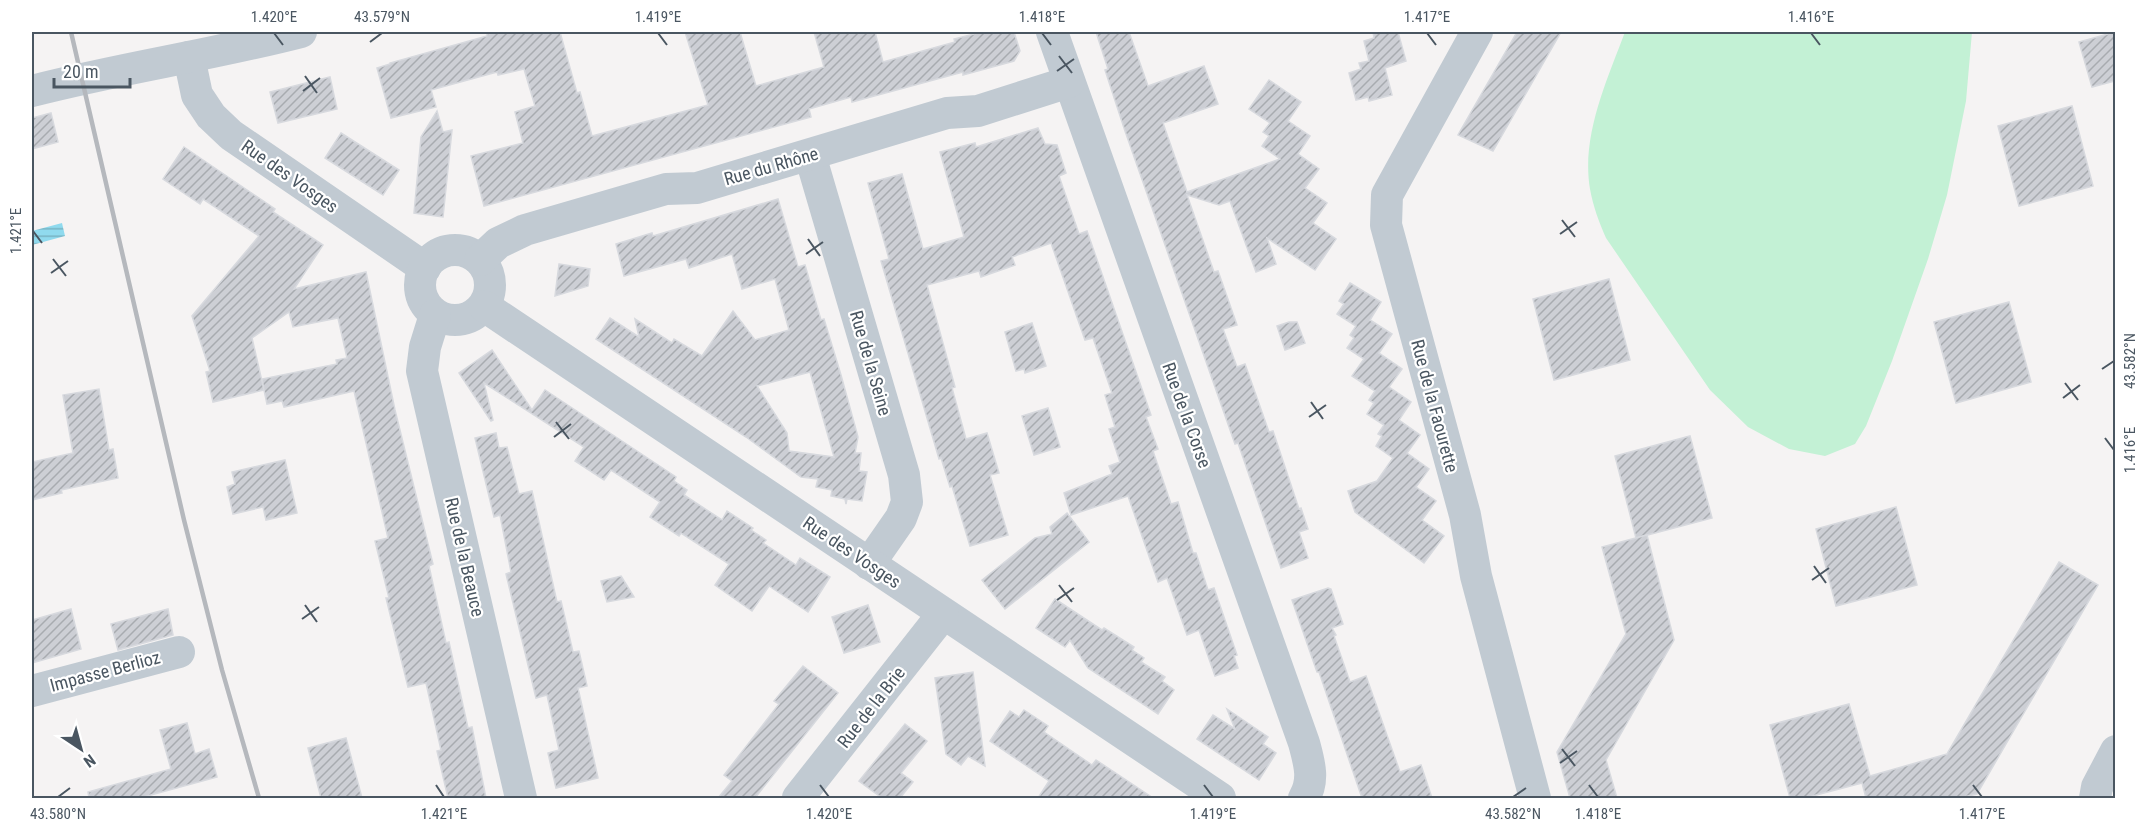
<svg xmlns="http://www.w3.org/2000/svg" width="2147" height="830" font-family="'Roboto Condensed',sans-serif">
<defs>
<pattern id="water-rules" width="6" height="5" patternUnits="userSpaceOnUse" patternTransform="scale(1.5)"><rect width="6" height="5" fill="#90daee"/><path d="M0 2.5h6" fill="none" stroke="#78b4c4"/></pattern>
<pattern id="building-hatch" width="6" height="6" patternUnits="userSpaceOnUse" patternTransform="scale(1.5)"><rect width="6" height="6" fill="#cdcfd5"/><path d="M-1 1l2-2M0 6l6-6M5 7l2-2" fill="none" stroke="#a8abb0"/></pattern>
</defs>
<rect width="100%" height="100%" fill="#f5f3f3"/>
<!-- park -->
<path fill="#c3f1d5" d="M1625,32h347l-6,69 -19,94 -19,64 -36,102 -26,65 -11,18 -30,12 -36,-7 -41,-22 -38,-37 -104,-152c-7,-16 -13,-32 -16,-49 -9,-53 17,-109 35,-157z"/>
<!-- water -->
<path fill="url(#water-rules)" d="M62,223l3,13 -33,9v-14z"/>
<!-- building -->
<g fill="url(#building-hatch)" stroke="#d7d9de" stroke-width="1.5" fill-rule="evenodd">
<path d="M498,32h62l17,61 3,-1 12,44 116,-31 -23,-73h55l16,54 68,-19 -10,-35h61l8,30 72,-20 -1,-3 28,-7h32l6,19 -6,10 -51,14v-3l-111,30 -1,-5 -42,12 2,8 -327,89 -13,-50 52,-13 -8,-31 20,-6 -11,-37 -26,6 -1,-3 -66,18 5,17 -45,11 -14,-50 13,-4v-1l97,-27v-2z"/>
<path d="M1096,32h33l19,54 56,-20 14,38 -55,19 24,69 93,-33 -18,-13 7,-10 -6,-4 7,-9 -21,-14 20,-29 32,22 -13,19 22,15 -12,18 21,15 -14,19 22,15 -14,20 23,16 -21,31 -48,-32 9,26 -20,8 -26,-71 -11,4 -32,-10 27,77 4,-1 19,54 -14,4 14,38 8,-3 24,68 4,-1 26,78 2,-1 7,21 -9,3 9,26 -27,10 -43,-125 -3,1 -110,-313 -20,-61 3,-1z"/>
<path d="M1373,32h25l8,29 -21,7 7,27 -23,6 -1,-4 -12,3 -7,-27 12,-4 -2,-6 10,-2 -5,-20 10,-3z"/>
<path d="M1517,32h44l-68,119 -35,-16z"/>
<path d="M2115,32v49l-23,6 -13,-45z"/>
<path d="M330,77l7,32 -59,14 -8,-31z"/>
<path d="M2072,106l21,80 -74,20 -21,-80z"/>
<path d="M437,111l6,21 9,-2 -9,87 -29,-4 7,-76z"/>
<path d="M51,113l7,29 -26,7v-31z"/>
<path d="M1038,128l7,16 12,1 9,28 -7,3 20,58 8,-3 64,184 -5,2 12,32 -5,2 18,53 7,-2 15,51h3l12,37 6,-2 23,67 -3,1 4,12 -23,8 -16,-46 -12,5 -20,-57 -9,4 -30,-86 -57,19 -7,-22 48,-19 -3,-8 11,-4 -11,-33 6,-2 -10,-32 7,-2 -19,-55 -8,2 -34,-97 -39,14 3,8 -34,12 -2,-6 -52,14 28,102 -3,1 14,51 21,-6 12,40 -9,2 18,60 -38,11 -18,-60 -2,1 -9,-29 -2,1 -58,-198 8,-2 -21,-76 34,-9 21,75 41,-12 -24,-85 35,-9 1,4z"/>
<path d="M341,133l58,37 -16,25 -58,-37z"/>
<path d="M184,147l91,62 -2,3 50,33 -29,44 72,-17 29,138 38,154 -4,2 17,77 3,-1 19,86 4,-1 14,71h-38l-11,-47 4,-1 -15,-67 -18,4 -22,-89h3l-14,-57 13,-3 -34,-147 -70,16 -2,-6 -15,3 -3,-14 -51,12 -7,-30 4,-1 -18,-55 67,-80 -56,-37 -3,5 -37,-25zM289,312l4,15 45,-9 9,40 -11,2 1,4 -75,15 2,11 -12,-52z"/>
<path d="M778,199l20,68 7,-2 16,55 3,-1 17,56 17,62 -3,16h6l-2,18 8,1 -5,29 -15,-2 -1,5 -1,-5 -14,-3 1,-6 -16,-3 2,-8 -17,-2 -55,-40 -150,-98 14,-21 29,19 -4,-18 37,24 2,-4 28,17 31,-45 22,29 34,-10 -14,-51 -33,10 -10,-35 -43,14 -3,-9 -62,17 -8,-32 36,-11 1,3zM810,372l24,85 -45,-6 -2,-18 -30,-47z"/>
<path d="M559,264l31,5 -2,17 -33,10z"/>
<path d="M1609,279l21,81 -76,20 -21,-81z"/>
<path d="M1350,283l31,19 -11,18 22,14 -13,19 23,16 -13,18 22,15 -12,18 21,15 -13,18 22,16 -13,18 20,14 -14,19 22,16 -20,27 -69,-51 -7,-21 29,-10 16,-23 -17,-12 6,-10 -4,-2 6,-9 -17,-11 7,-11 -5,-3 6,-9 -23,-15 12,-17 -17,-11 7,-10 -4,-3 6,-9 -19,-12 7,-10 -5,-3z"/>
<path d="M2009,302l22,80 -75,21 -22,-81z"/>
<path d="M1289,322h8l8,21 -20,7 -8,-24z"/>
<path d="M1032,323l14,43 -21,7 -1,-4 -8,2 -11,-39z"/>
<path d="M492,350l40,60 13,-20 131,87 -2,4 13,9 -3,5 38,25 5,-9 26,17 -2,2 15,10 -3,3 33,22 4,-7 30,19 -22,35 -39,-26 -17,25 -37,-26 14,-21 -48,-31 -2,3 -29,-19 10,-15 -49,-32 -7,10 -29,-19 9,-14 -100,-64 9,37 -2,1 -32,-48z"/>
<path d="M99,389l10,61 4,-1 5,29 -57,12 1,3 -30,7v-38l41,-9 -10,-58z"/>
<path d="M1048,408l12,39 -26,8 -12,-39z"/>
<path d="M496,433l3,15 8,-1 12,47 13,-3 25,111 4,-1 12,51 6,-1 8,35 -9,2 20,90 -42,10 -8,-35 11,-3 -12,-55 -11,3 -30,-124 5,-2 -11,-57 -6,2 -19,-79z"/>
<path d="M1690,436l22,82 -76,20 -21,-82z"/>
<path d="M285,460l12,53 -31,7 -3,-13 -30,7 -6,-27 8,-3 -3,-12z"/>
<path d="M1896,507l21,78 -81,21 -20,-77z"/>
<path d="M1067,513l22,29 -84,67 -23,-29 53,-42 17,-4 -2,-7z"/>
<path d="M1647,535l27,105 -68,120 11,38h-47l-13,-46 69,-118 -24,-87z"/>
<path d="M2059,562l39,23 -121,209 -18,4h-93l-4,-15 -57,15h-15l-20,-73 79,-21 21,72 77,-22z"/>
<path d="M621,576l13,21 -27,5 -6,-21z"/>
<path d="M1328,588l3,1 12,35 -11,4 4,7 -2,1 16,46 16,-6 34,96 21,-7 11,33h-70l-43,-126h-2l-25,-72z"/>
<path d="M1055,599l47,31 2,-2 30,19 -2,3 12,8 -3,4 24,15 -3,4 12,9 -16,24 -70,-46 -18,-28 -5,7 -29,-19z"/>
<path d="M868,605l12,37 -36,11 -12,-36z"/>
<path d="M71,609l10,40 -49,14v-43z"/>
<path d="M168,609l5,26 -55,15 -7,-26z"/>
<path d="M803,666l35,27 -83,105h-37l14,-17 -8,-6 55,-71 -5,-3z"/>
<path d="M973,672l12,94 -17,-10 -7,9 -15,-11 -11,-76z"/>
<path d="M1227,709l41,28 -5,7 13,9 -17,27 -62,-41 16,-24 22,14z"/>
<path d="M1024,710l24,16 -4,6 48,33 4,-5 57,38h-115l11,-17 -59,-40 20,-30 9,6z"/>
<path d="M187,723l8,31 14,-5 8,28 -77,21h-51l-1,-6 83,-23 -11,-39z"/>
<path d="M905,724l22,17 -26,32 12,9 -13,16h-18l-23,-17z"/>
<path d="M346,738l16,60h-41l-13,-50z"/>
</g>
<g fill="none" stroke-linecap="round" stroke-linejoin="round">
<!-- minor -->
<g stroke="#c1cad2" stroke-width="32">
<path d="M1052,32l252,711c5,19 11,37 0,55"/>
<path d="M1477,32l-90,163 -1,30 79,290 11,61 59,222"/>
<path d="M189,57l8,38 14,21 20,19 194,133"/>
<path d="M32,91c89,-23 180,-36 269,-59"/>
<path d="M810,155l94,320 3,27 -6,16 -32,46"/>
<circle cx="455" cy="285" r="35"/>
<path d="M480,260l18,-17 27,-13 141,-41 31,-1 250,-75 31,-2 91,-29"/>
<path d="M484,306l736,492"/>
<path d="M435,315l-10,32 -3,24 99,427"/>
<path d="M32,691l147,-39"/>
<path d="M798,798l145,-184"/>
<path d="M2095,798l2,-11 19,-36"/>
</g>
<!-- rail -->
<path stroke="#b5b8bd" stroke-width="4.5" d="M71,32l113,488 38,150 37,128"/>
</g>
<!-- ticks -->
<path fill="none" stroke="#4a5661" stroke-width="2" d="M274,33l9,12M658,33l9,12M1042,33l9,12M1427,33l9,12M1811,33l9,12M370,42l12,-9M1059,56l13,17M1057,71l17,-12M305,76l12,17M303,91l17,-13M1562,220l13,17M33,231l9,12M1560,234l17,-12M808,239l12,17M806,254l17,-12M53,259l13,17M51,273l17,-12M2102,369l12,-8M2065,383l13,17M2063,398l17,-13M1311,402l12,17M1309,417l17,-12M556,422l13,17M554,437l17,-13M2105,438l9,12M1814,566l12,17M1812,580l17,-12M1059,585l13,17M1057,600l17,-12M305,605l12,17M302,619l17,-12M1562,749l13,17M1560,763l17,-12M436,785l8,12M820,785l9,12M1204,785l9,12M1589,785l9,12M1973,785l9,12M58,797l12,-9M1513,797l13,-9"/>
<g text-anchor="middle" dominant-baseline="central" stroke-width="4.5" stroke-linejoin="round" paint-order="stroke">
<!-- street labels -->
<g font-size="18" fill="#4a5661" stroke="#fff">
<text transform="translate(771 166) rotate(-16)">Rue du Rhône</text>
<text transform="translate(290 176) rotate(35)">Rue des Vosges</text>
<text transform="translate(871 363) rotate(74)">Rue de la Seine</text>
<text transform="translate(1435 406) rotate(75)">Rue de la Faourette</text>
<text transform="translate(1187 415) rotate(70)">Rue de la Corse</text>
<text transform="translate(852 552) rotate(34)">Rue des Vosges</text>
<text transform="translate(465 557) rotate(77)">Rue de la Beauce</text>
<text transform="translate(105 671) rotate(-15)">Impasse Berlioz</text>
<text transform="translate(871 707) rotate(-52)">Rue de la Brie</text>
</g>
</g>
<!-- border -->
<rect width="2147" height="830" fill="none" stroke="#ffffff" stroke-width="66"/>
<!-- north arrow -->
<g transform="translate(81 749) rotate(144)" stroke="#ffffff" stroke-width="4.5" paint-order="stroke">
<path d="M0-4.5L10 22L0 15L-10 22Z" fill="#4a5661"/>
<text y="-9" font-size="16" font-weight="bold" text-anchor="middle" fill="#4a5661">N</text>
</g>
<!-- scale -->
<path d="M54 78v9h76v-9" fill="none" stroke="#4a5661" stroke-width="3"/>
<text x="63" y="78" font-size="18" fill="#4a5661" stroke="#ffffff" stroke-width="4.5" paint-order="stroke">20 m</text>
<rect x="33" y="33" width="2081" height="764" fill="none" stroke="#4a5661" stroke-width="2"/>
<g font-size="15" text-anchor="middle" fill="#4a5661">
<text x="274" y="22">1.420°E</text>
<text x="382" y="22">43.579°N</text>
<text x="658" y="22">1.419°E</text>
<text x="1042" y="22">1.418°E</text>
<text x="1427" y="22">1.417°E</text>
<text x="1811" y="22">1.416°E</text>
<text transform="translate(16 231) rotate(-90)" y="5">1.421°E</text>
<text transform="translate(2130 361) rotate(-90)" y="5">43.582°N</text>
<text transform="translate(2130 450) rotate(-90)" y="5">1.416°E</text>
<text x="58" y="819">43.580°N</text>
<text x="444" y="819">1.421°E</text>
<text x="829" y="819">1.420°E</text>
<text x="1213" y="819">1.419°E</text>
<text x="1513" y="819">43.582°N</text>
<text x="1598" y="819">1.418°E</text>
<text x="1982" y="819">1.417°E</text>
</g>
</svg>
